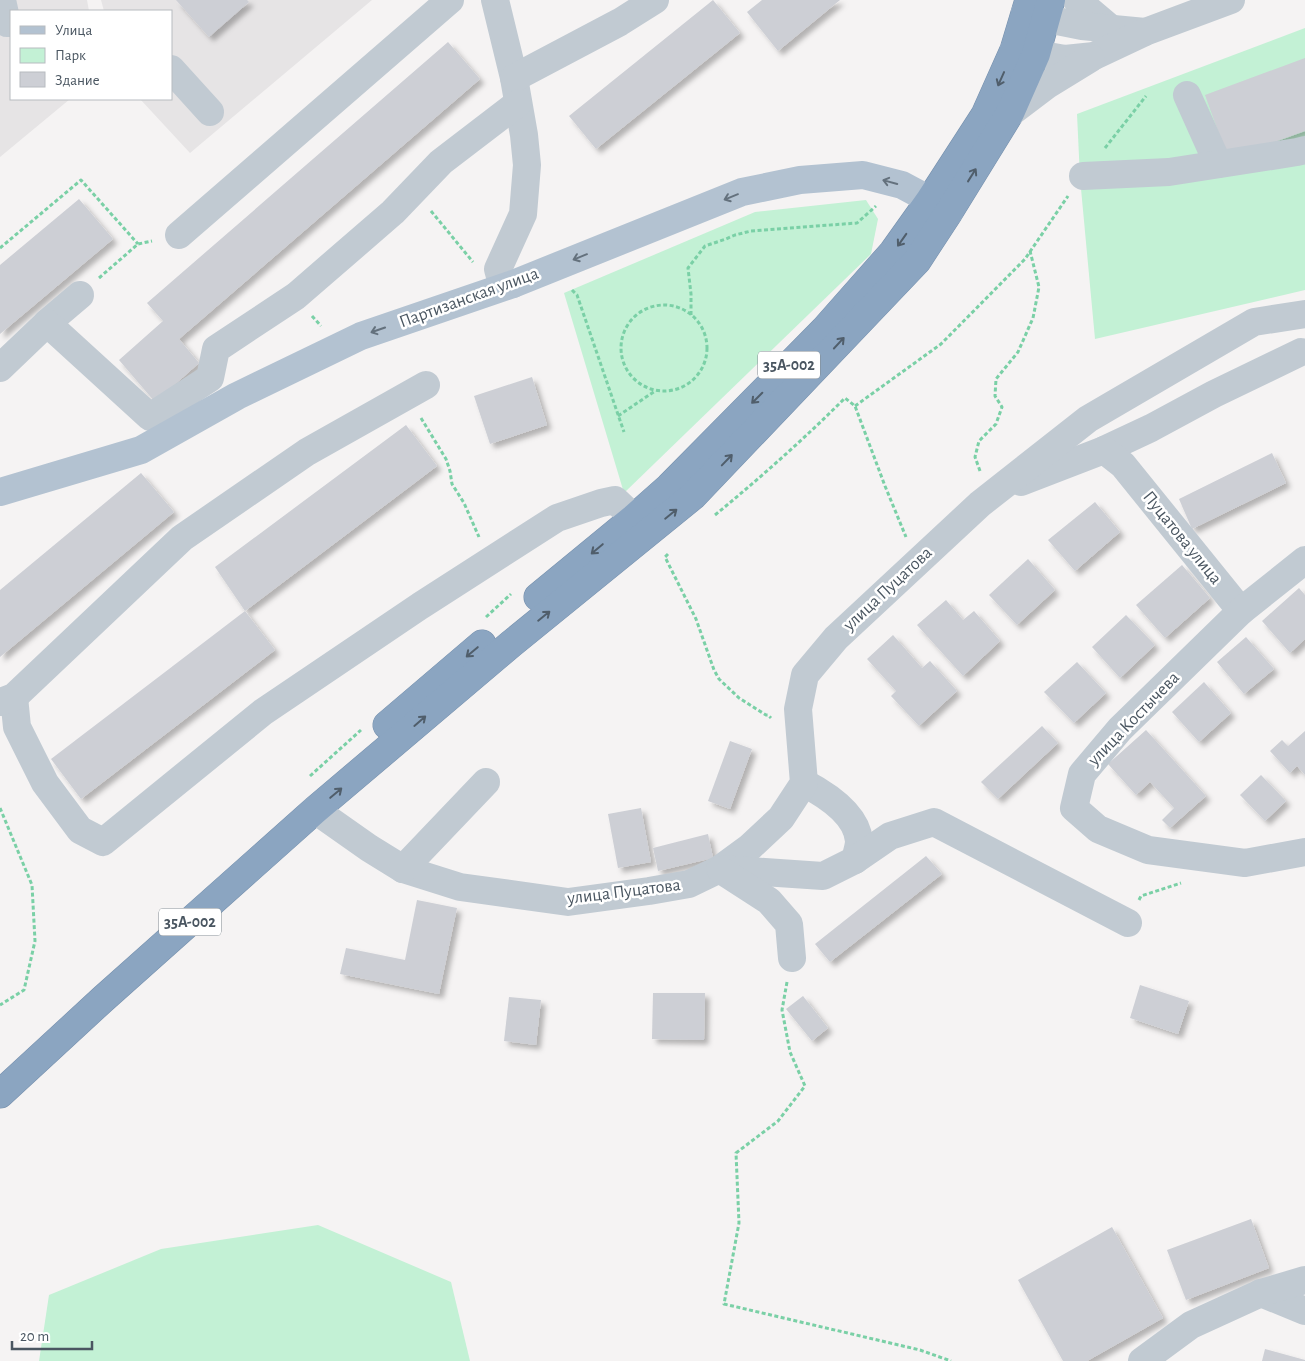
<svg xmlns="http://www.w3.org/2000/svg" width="1305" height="1361" font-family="'Alegreya Sans',sans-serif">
<defs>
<filter id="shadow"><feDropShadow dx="4.5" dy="4.5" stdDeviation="2.5" flood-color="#0004"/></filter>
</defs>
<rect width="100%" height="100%" fill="#f5f3f3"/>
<!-- education -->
<g fill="#e6e4e5">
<path d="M0,0h87l2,11h-78v88h59l-70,58z"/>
<path d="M101,0h271l-182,153 -50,-54h31v-88h-67z"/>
</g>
<!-- green -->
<g fill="#c3f1d5">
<path d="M1305,28v262l-210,49 -15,-161 -3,-64z"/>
<path d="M866,200l12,19 -7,35 -247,239 -60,-200 191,-81z"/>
<path d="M318,1225l133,57 19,79h-431l10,-66 112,-46z"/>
</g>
<!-- building -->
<g fill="#cdcfd5" filter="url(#shadow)">
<path d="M176,0h71l2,2 -40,35z"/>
<path d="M713,0l27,33 -144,116 -27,-33z"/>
<path d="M762,0h78l-62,51 -31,-39z"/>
<path d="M448,42l32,37 -301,260 20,24 -44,39 -36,-42 44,-39 -16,-18z"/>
<path d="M1305,58v73l-77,28 -23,-64z"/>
<path d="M79,199l34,40 -113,95v-69z"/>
<path d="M532,377l15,48 -57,19 -16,-48z"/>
<path d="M406,425l31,41 -192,145 -30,-44z"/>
<path d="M1272,453l14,30 -94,46 -13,-30z"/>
<path d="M141,473l33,39 -174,145v-67z"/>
<path d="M1095,502l25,30 -45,39 -27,-31z"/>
<path d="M1028,559l27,31 -38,35 -28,-30z"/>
<path d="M1182,565l28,33 -45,40 -29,-33z"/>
<path d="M1299,588l6,7v44l-15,14 -28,-32z"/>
<path d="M946,600l17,20 11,-9 26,30 -37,35 -46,-51z"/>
<path d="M245,611l30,39 -194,149 -30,-40z"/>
<path d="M1126,615l29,30 -35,33 -28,-31z"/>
<path d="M893,635l29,33 8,-7 27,30 -38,35 -28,-30 5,-5 -29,-32z"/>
<path d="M1246,637l28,32 -30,25 -27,-32z"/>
<path d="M1077,662l29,31 -32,30 -30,-31z"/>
<path d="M1204,682l27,31 -32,29 -27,-30z"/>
<path d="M1042,726l16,17 -60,56 -17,-17z"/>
<path d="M1146,730l60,66 -36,32 -8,-8 12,-12 -24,-26 -14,13 -28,-31z"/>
<path d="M1305,731v44l-8,-9 -7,7 -20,-22 12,-11 6,6z"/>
<path d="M730,741l22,8 -22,60 -22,-8z"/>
<path d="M1261,775l25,26 -21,20 -25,-26z"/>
<path d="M641,808l10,54 -33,6 -10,-54z"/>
<path d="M708,834l5,24 -55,13 -5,-23z"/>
<path d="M926,856l16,18 -112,88 -15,-18z"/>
<path d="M417,900l40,8 -18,86 -99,-20 6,-26 59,12z"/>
<path d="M1140,985l49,16 -11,33 -48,-16z"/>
<path d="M653,993h52l-1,47 -52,-1z"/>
<path d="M803,996l25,32 -16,13 -26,-32z"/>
<path d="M509,997l32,3 -5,45 -32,-4z"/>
<path d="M1251,1219l18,49 -83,32 -19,-50z"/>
<path d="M1112,1227l51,91 -76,43h-24l-45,-81z"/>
<path d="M1265,1349l40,11v1h-43z"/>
</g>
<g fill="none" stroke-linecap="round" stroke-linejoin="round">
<!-- highway casing -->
<g stroke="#7690ad" stroke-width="29">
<g id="highway">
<path d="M538,597l96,-79 35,-31 155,-157 69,-78 37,-52 55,-85 29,-65 15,-50"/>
<path d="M387,725l95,-81"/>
<path d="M0,1094l103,-95 212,-189 196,-166 182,-148 224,-235 32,-49 61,-99 26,-59 15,-54"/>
</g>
</g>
<!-- path -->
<g stroke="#7ad0a6" stroke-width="3" stroke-dasharray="4 2.5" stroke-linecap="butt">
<path d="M1105,148l41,-52"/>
<path d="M431,211l42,51"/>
<path d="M0,248l81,-68 57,64"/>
<path d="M99,278l39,-34 14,-3"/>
<path d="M572,290l5,5 47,137"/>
<circle cx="664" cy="348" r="43"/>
<path d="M691,315v-21l-3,-26 17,-22 21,-7 9,-4 16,-4 106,-8 19,-17"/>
<path d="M312,316l9,10"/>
<path d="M855,406l86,-62 84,-85 43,-63"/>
<path d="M618,416l37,-25"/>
<path d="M421,418l25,41 4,12 2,13 12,19 15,34"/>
<path d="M980,471l-5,-14 4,-16 17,-17 6,-17 -7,-11 1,-17 22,-27 15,-34 6,-31 -9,-36"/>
<path d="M715,515c45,-37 89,-76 130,-117l10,8 30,80 21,51"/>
<path d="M668,554l-3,3 31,62 18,51 5,9 20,19 27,17h2l3,3"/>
<path d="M486,617l25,-23"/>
<path d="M310,776l51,-46"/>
<path d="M0,808l32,77 3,56 -11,49 -24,15"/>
<path d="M1139,900l2,-4 40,-13"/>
<path d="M787,982l-5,28 8,42 15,34 -27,35 -42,32 3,70 -15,81 196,46 31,11"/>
</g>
<!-- minor -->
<g stroke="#c1cad2" stroke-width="28">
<path d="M2,0l5,23h4"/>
<path d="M495,0l19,78 10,57 3,30 -4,49 -25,55 3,11 12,4"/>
<path d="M1077,0l33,28"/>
<path d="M1025,13l22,6 35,7 63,6"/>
<path d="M1014,50l51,9 29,-3 51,-24 86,-32"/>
<path d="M171,69l39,43"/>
<path d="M514,78l106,-56 35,-22"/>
<path d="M1187,95l31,69"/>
<path d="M1010,113l37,-28 44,-27"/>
<path d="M1083,176l86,-4 128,-20 8,-2"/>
<path d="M179,235l271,-235"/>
<path d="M47,323l33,-28"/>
<path d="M0,368l47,-45 103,94 60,-39 6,-29 80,-53 97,-84 48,-50 77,-59"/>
<path d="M1104,450l47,-22 63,-34 87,-42"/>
<path d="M1021,482l83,-32 19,15 118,146"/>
<path d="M1305,560l-64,51 -121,118 -38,45 -8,34 24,21 50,21 97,13 60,-11"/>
<path d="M14,697l3,30 28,56 35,47 23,12 160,-130 157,-106 137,-88 44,-15 14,-3 19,18"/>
<path d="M0,702l14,-5 168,-159 125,-86 119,-67"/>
<path d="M804,783c21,11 53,31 55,58 0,6 -3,14 -4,19"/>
<path d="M315,810l54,38 34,21 57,18 108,15 81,-11 40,-7 31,-15 30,-22 31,-29 23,-35 -6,-74 7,-34 31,-37 144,-134 108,-85 166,-97 51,-8"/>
<path d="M403,869l83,-87"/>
<path d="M720,869l103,7 32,-16 35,-24 44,-14 194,101"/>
<path d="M721,870l48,31 20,23 3,34"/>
<path d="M1261,1293l44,18"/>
<path d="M1142,1361l49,-36 70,-32 44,-13"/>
</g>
<!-- major -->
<path stroke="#b3c2d1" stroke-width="28" d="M0,492l141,-42 96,-54 124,-60 152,-52 229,-92 58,-12 63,-5 39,10 28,15 19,12"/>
<!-- highway -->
<use href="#highway" stroke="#8ba5c1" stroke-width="28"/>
</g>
<!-- one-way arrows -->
<defs><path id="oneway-shaft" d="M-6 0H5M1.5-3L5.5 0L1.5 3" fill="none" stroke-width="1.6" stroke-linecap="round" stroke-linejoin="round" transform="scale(1.25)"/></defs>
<g stroke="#505e6b">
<use href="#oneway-shaft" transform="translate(1001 79) rotate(114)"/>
<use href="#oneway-shaft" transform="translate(972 175) rotate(-58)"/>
<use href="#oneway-shaft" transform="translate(902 240) rotate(125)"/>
<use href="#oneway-shaft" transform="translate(839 343) rotate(-47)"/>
<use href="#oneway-shaft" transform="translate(757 398) rotate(135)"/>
<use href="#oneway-shaft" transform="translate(727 460) rotate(-46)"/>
<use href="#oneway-shaft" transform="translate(671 514) rotate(-39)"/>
<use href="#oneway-shaft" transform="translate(597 549) rotate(140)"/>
<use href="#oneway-shaft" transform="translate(544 616) rotate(-39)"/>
<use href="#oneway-shaft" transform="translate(472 652) rotate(140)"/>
<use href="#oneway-shaft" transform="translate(420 721) rotate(-41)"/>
<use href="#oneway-shaft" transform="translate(336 793) rotate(-40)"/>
</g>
<g stroke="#64717d">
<use href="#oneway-shaft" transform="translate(890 182) rotate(-165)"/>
<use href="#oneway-shaft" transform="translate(731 197) rotate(158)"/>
<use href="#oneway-shaft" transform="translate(580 257) rotate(158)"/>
<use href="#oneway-shaft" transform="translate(378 330) rotate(161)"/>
</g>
<g text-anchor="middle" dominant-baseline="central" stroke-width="5" stroke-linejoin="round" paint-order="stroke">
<!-- shield labels -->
<g fill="#fff" stroke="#808990" stroke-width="1">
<rect x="758" y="351.5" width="62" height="27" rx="4"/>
<rect x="159" y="908.5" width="62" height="27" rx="4"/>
</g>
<g font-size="16" font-weight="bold" fill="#4a5661">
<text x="789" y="365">35А-002</text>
<text x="190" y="922">35А-002</text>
</g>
<!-- street labels -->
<g font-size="18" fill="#4a5661" stroke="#fff">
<text transform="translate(469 298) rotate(-20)">Партизанская улица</text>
<text transform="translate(1182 538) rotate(51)">Пуцатова улица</text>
<text transform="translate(888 589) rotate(-43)">улица Пуцатова</text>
<text transform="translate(1134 719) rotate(-46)">улица Костычева</text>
<text transform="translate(624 892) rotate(-7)">улица Пуцатова</text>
</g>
</g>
<!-- legend -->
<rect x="10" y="10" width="162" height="90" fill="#ffffff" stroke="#b7bbc0"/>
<rect x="20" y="26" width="25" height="8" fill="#b3c2d1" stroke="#b7bbc0"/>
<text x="55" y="35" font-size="15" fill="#4a5661">Улица</text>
<rect x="20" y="48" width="25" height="15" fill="#c3f1d5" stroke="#b7bbc0"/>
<text x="55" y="60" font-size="15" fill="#4a5661">Парк</text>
<rect x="20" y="72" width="25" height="15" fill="#cdcfd5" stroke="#b7bbc0"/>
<text x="55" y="85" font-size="15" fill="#4a5661">Здание</text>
<!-- scale -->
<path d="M12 1341v8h80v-8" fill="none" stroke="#4a5661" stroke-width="2.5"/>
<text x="20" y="1341" font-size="15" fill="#4a5661" stroke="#ffffff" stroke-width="4" paint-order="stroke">20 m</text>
</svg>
